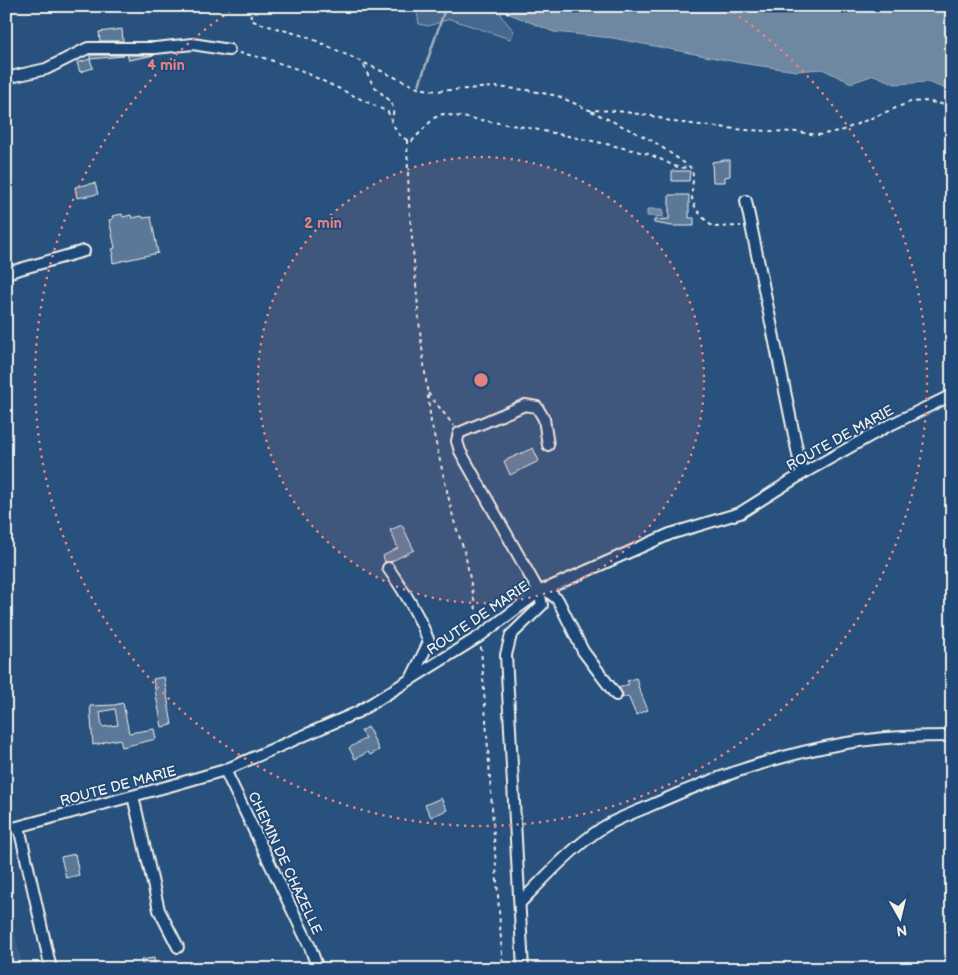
<svg xmlns="http://www.w3.org/2000/svg" width="958" height="975" font-family="'Balsamiq Sans',sans-serif">
<rect width="100%" height="100%" fill="#28517e"/>
<filter id="ink" filterUnits="userSpaceOnUse"><feTurbulence type="fractalNoise" baseFrequency=".02" numOctaves="2"/><feDisplacementMap in="SourceGraphic" scale="10" xChannelSelector="R" yChannelSelector="G"/><feConvolveMatrix kernelMatrix="1 2 1 2 8 2 1 2 1" color-interpolation-filters="sRGB"/></filter>
<g filter="url(#ink)">
<!-- built -->
<path fill="#375d86" d="M6,895l17,74h-17z"/>
<!-- green -->
<path fill="#45688e" stroke="#9cacbb" d="M403,6h87l12,5 -1,5 13,15 -4,8 -60,-20 -22,7 -9,-2 -2,-12z"/>
<!-- water -->
<g fill="#6e88a2" stroke="#a4b2be">
<path d="M490,6h462v85l-25,-9 -32,2 -21,-9 -23,8 -29,-14 -26,2 -55,-8 -128,-25 -59,-6z"/>
<path d="M647,209h16v8l-16,-1z"/>
</g>
<g fill="none" stroke-linecap="round" stroke-linejoin="round">
<!-- stream -->
<path stroke="#a4b2be" stroke-width="2.5" d="M418,88l28,-82"/>
</g>
<!-- building -->
<g fill="#5b7899" stroke="#f4f1e8" fill-rule="evenodd">
<path d="M122,29l1,12h-23l-1,-9z"/>
<path d="M90,55h34v1l-34,3z"/>
<path d="M127,55h28l-26,5z"/>
<path d="M90,59l3,9 -13,4 -3,-9z"/>
<path d="M724,160h6v16l-5,1v5h-12l-1,-20z"/>
<path d="M672,171h18l-1,10h-17z"/>
<path d="M95,183l3,11 -21,4 -2,-11z"/>
<path d="M669,195h20v23h5v8h-22l-18,-3v-3l15,-1z"/>
<path d="M122,214l1,3 8,-2 1,3 10,-2 1,2 8,-1 7,36 -45,10 -1,-9h2l-2,-5 3,-1 -6,-28 4,-1 -1,-3z"/>
<path d="M533,448l6,13 -29,14 -6,-14z"/>
<path d="M402,525l12,25 -24,12h-5l-2,-6 15,-8 -8,-18z"/>
<path d="M164,677l8,48 -10,2 -9,-48z"/>
<path d="M636,678l3,7 -1,1 10,24 -12,5 -8,-19 -6,2 1,-4 -4,-6 10,-4 -2,-3z"/>
<path d="M123,703l6,30 25,-4 2,10 -34,8 -2,-8 -16,3v1l-11,2 -3,-39 24,-1zM115,709l3,16 -16,2 -2,-15z"/>
<path d="M368,727l11,23 -9,5 -2,-3 -13,7 -6,-11 17,-10 -5,-7z"/>
<path d="M441,798l6,12 -16,7 -6,-12z"/>
<path d="M75,854l4,21 -13,3 -5,-21z"/>
<path d="M154,958l2,11h-13l-2,-9z"/>
</g>
<g fill="none" stroke-linecap="round" stroke-linejoin="round">
<!-- minor casing -->
<g stroke="#f4f1e8" stroke-width="14">
<g id="minor">
<path d="M6,78l40,-9 42,-21h67l38,-4 36,6"/>
<path d="M746,201l56,273"/>
<path d="M6,273l78,-22"/>
<path d="M388,568c17,24 31,47 41,74l-17,35"/>
<path d="M545,589l13,11 25,51 33,44"/>
<path d="M225,770l85,177 8,22"/>
<path d="M133,796l26,114 19,37"/>
<path d="M19,827l32,142"/>
<path d="M6,830l167,-45 52,-15 133,-58 122,-76 59,-44 131,-58 70,-21 62,-39 84,-47 66,-32"/>
<path d="M521,902c24,-25 52,-55 81,-74 15,-10 35,-16 52,-24 68,-30 148,-57 222,-65 25,-3 50,-3 76,-3"/>
<path d="M523,969l-17,-314 5,-20 31,-30 -3,-13 -79,-141 -3,-10 2,-8 66,-28 12,2 7,12 4,26"/>
</g>
</g>
<!-- path -->
<g stroke="#f4f1e8" stroke-width="2" stroke-dasharray="4 4" stroke-linecap="butt">
<path d="M250,6l1,14 7,3 50,14 110,51 18,3 59,-4 32,3 31,6 31,14 29,1 34,5 22,6 71,8 52,2 22,3 24,-5 67,-28 15,-1 27,5"/>
<path d="M239,53l25,5 36,12 88,42c5,12 9,27 24,29l22,-23 9,-4 81,13 78,16 47,11 30,14 11,-1"/>
<path d="M364,65c3,8 6,16 11,22 11,12 22,14 17,33"/>
<path d="M591,111l62,30 37,26c7,10 -1,24 3,35 3,9 13,19 20,25l28,-1"/>
<path d="M407,140l2,64 11,127 11,91 23,99 11,32 14,72"/>
<path d="M428,393l26,33"/>
<path d="M481,647l22,322"/>
</g>
<!-- minor -->
<use href="#minor" stroke="#1f4a7a" stroke-width="10"/>
</g>
</g>
<!-- distance rings -->
<circle cx="481" cy="380" r="223" fill="#e4827e" fill-opacity=".12"/>
<g fill="none" stroke="#e4827e" stroke-width="2.5" stroke-dasharray="2.5 5">
<circle cx="481" cy="380" r="223"/>
<path d="M727 8A446 446 0 1 1 235 8"/>
</g>
<g text-anchor="middle" dominant-baseline="central" stroke-width="4" stroke-linejoin="round" paint-order="stroke">
<!-- street labels -->
<g font-size="14" fill="#f4f1e8" stroke="#1f4a7a">
<text transform="translate(840 438) rotate(-29)">ROUTE DE MARIE</text>
<text transform="translate(478 618) rotate(-34)">ROUTE DE MARIE</text>
<text transform="translate(118 786) rotate(-15)">ROUTE DE MARIE</text>
<text transform="translate(285 863) rotate(65)">CHEMIN DE CHAZELLE</text>
</g>
</g>
<circle cx="481" cy="380" r="8" fill="#e4827e" stroke="#1f4a7a" stroke-width="2.5"/>
<g font-size="15" text-anchor="middle" font-weight="bold" fill="#e4827e" stroke="#1f4a7a" stroke-width="4" stroke-linejoin="round" paint-order="stroke">
<text x="166" y="70">4 min</text>
<text x="323" y="228">2 min</text>
</g>
<!-- margin -->
<rect width="958" height="975" fill="none" stroke="#1f4a7a" stroke-width="25"/>
<rect x="12" y="12" width="933" height="950" fill="none" stroke="#f4f1e8" stroke-width="2" filter="url(#ink)"/>
<!-- north arrow -->
<g transform="translate(900 918) rotate(172)" stroke="#1f4a7a" stroke-width="4" paint-order="stroke">
<path d="M0-4L9 19L0 12L-9 19Z" fill="#f4f1e8"/>
<text y="-8" font-size="14" font-weight="bold" text-anchor="middle" fill="#f4f1e8">N</text>
</g>
</svg>
